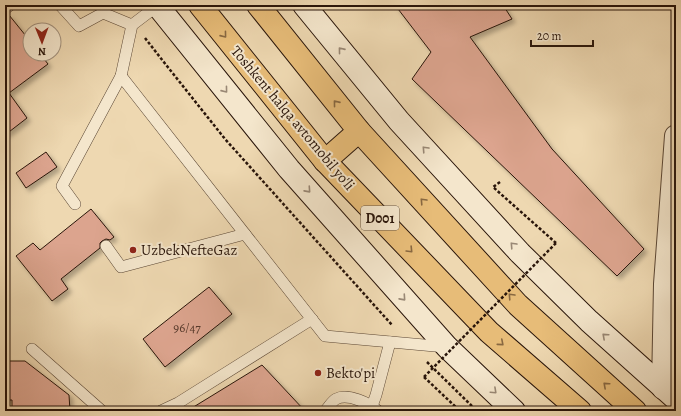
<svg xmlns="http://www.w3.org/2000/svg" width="681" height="416" font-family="Alegreya,serif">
<defs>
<filter id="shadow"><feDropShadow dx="3.5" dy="3.5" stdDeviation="2" flood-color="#0004"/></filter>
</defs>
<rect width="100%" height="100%" fill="#eed8b1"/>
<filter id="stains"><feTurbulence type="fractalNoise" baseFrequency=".005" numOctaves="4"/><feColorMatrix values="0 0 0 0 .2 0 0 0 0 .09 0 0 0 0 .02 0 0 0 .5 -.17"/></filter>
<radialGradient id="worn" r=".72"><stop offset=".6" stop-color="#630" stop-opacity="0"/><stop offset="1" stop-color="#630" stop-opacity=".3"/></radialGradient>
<!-- building -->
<g fill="#dca48e" stroke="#29150a" filter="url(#shadow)">
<path d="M395,5h108l9,14 -42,18 82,112 92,100 -27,27 -205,-197 19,-27z"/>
<path d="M9,15l21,26v13h10l8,10 -39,29 18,25 -22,17v-119z"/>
<path d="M46,152l11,15 -31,21 -10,-15z"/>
<path d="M91,209l23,28 -4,3 -4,-1 -4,2 -2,2v5l-39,31 7,10 -16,12 -36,-45 17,-13 7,7z"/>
<path d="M209,287l23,27 -67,53 -22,-28z"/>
<path d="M5,361h20l44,34 1,16h-58v-11h-7z"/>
<path d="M262,365l43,46h-118z"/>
</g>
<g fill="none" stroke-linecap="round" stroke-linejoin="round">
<!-- lane casing -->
<g stroke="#5a4634" stroke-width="12">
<g id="lane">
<path d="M60,5l19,21 24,-13 29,12"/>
<path d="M5,9l5,-4"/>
<path d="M121,76l204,260 121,11"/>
<path d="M75,204l-13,-18 59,-110 11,-51 25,-19"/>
<path d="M106,246l15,21 124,-33"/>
<path d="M32,349l70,62"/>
<path d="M372,406l4,-11 14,-53"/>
<path d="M161,411l17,-8 134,-84"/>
<path d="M325,411c3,-3 7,-10 11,-12 12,-6 33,4 42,12"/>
</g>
</g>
<!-- street casing -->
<g stroke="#5a4634" stroke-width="24">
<path id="street" d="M663,388l2,-104 11,-148"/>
</g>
<!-- secondary casing -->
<g stroke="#29150a" stroke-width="24">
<g id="secondary">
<path d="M157,5l132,164 158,178 67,64"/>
<path d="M304,5l95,116 121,132 69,68 87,78"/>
</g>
</g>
<!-- highway casing -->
<g stroke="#29150a" stroke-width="24">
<g id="highway">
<path d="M200,5l125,156 164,171 91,79"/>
<path d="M258,5l101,126 159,174 117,106"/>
<path d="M325,161l34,-30"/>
</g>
</g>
<!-- path -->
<g stroke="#29150a" stroke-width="2.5" stroke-dasharray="3 2" stroke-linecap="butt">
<path d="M145,38l18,23 62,78 167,186"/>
<path d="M500,182l-7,5 63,56"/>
<path d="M427,362l50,49"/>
<path d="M424,377l36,34"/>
</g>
<!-- lane -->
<use href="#lane" stroke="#f4e6cc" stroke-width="11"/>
<!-- street -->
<use href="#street" stroke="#f4e6cc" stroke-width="22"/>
<!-- secondary -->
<use href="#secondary" stroke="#f4e6cc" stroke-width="22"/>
<!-- highway -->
<use href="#highway" stroke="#e7bc78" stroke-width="22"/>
<!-- path-bridge -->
<path stroke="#29150a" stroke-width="2.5" stroke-dasharray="3 2" stroke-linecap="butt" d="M424,377l132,-134"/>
</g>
<!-- one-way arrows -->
<defs><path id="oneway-chevron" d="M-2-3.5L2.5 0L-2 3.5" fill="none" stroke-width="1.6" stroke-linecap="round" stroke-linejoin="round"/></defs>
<g stroke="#886841">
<use href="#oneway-chevron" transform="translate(224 35) rotate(51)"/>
<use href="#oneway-chevron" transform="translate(336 103) rotate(-129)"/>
<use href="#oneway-chevron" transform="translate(423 201) rotate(-133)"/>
<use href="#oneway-chevron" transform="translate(410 250) rotate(46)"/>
<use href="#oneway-chevron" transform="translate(511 296) rotate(-133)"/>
<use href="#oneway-chevron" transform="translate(501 343) rotate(41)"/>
<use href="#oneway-chevron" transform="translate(606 385) rotate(-138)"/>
</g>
<g stroke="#998875">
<use href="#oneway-chevron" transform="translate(341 50) rotate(-129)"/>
<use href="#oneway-chevron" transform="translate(225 90) rotate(51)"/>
<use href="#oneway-chevron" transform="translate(425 149) rotate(-133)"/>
<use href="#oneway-chevron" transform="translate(308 190) rotate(48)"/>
<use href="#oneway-chevron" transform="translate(513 245) rotate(-133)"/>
<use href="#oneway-chevron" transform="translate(403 298) rotate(48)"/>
<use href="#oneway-chevron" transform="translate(605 336) rotate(-138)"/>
<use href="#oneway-chevron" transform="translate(494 391) rotate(43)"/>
</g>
<!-- markers -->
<g fill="#8f2418" stroke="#f4e6cc" stroke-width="1.5">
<circle cx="133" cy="250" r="4"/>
<circle cx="318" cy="373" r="4"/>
</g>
<g text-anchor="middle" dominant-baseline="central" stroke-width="4" stroke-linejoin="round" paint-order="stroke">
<!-- number labels -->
<g font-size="13" fill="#56392b">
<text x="187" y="327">96/47</text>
</g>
<!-- shield labels -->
<rect fill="#f4e6cc" stroke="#665444" stroke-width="1" x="361" y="206" width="38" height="24" rx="3"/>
<g font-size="14" font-weight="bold" fill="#29150a">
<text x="380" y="218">D001</text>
</g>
<!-- street labels -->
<g font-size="15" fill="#29150a" stroke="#f4e6cc">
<text transform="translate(293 118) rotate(50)">Toshkent halqa avtomobil yo'li</text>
</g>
<!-- poi labels -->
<g font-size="15" fill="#29150a" stroke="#f4e6cc" text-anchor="start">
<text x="141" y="250">UzbekNefteGaz</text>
<text x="326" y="373">Bekto'pi</text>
</g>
</g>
<!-- margin -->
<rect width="681" height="416" fill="none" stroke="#eed8b1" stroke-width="20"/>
<rect x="6" y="6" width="669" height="404" fill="none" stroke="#29150a" stroke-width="2"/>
<rect x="10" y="10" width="661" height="396" fill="none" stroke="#29150a"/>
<!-- north arrow -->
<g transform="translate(42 42) rotate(179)"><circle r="19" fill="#f4e6cc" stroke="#a3927e"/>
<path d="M0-3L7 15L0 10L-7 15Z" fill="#8f2418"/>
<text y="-6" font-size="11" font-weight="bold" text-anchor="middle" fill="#29150a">N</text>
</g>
<!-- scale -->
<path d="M531 40v6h62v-6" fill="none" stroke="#29150a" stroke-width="2"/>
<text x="537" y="40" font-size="12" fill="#29150a" stroke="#f4e6cc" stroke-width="3" paint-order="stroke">20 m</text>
<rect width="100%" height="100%" filter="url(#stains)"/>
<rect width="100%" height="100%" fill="url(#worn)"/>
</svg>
